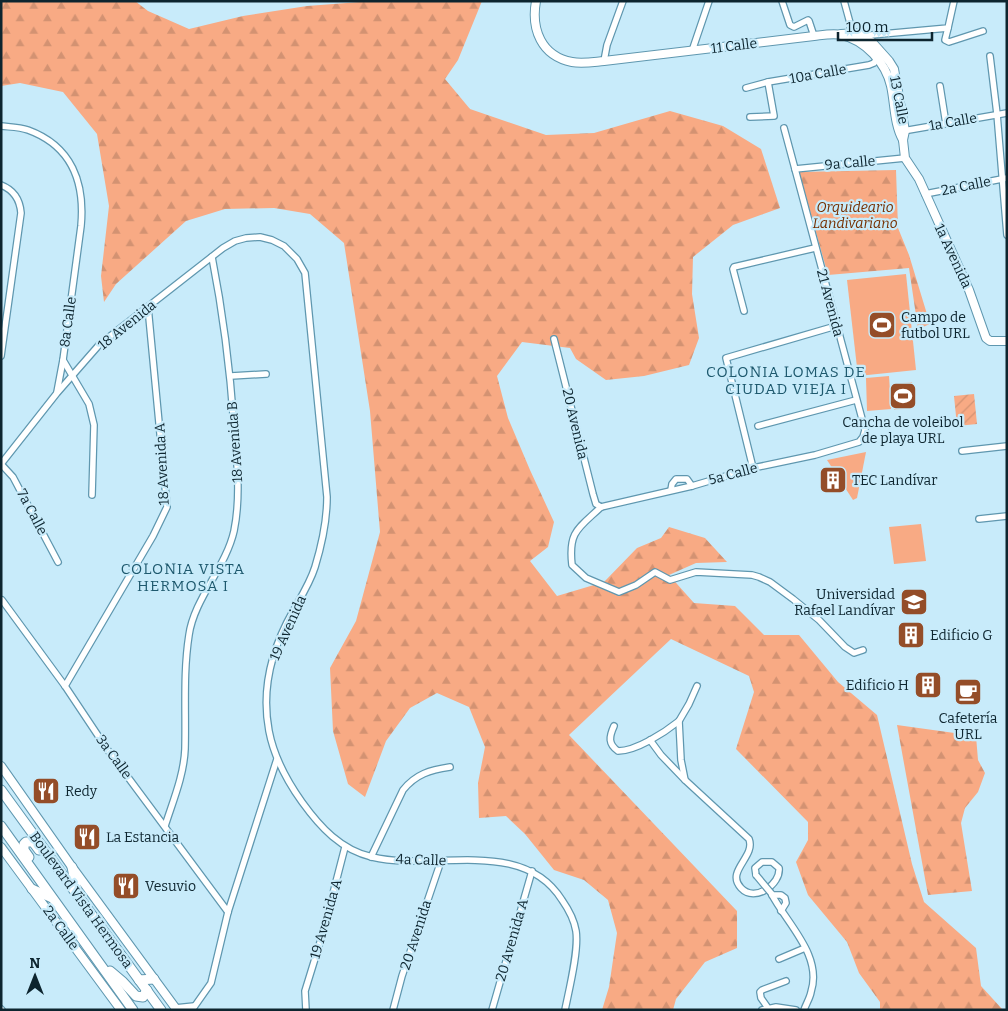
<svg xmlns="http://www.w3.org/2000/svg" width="1008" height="1011" font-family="Bitter,serif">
<defs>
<pattern id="forest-firs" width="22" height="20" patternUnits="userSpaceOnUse" patternTransform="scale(1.25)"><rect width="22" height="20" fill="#f8aa84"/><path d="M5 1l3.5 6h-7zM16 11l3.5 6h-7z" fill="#d39272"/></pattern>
<pattern id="garden-furrows" width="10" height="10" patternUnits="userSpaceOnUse" patternTransform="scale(1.25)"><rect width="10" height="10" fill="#f8aa84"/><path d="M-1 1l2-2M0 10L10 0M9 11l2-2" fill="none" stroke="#d39272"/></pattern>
</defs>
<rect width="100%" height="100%" fill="#c8ebfa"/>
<!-- green -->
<g fill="#f8aa84">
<path d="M906,274l10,96 -58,6 -11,-96z"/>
<path d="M889,376l2,33 -24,2 -1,-33z"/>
<path d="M912,382l2,26 -20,2 -2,-26z"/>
<path d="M866,452l-9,46 -4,2 -26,-40z"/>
<path d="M921,524l5,37 -32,3 -5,-37z"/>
</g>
<!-- forest -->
<g fill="url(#forest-firs)">
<path d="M1,1h134l13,10 41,18 54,-13 64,-10 66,-5h109l-24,59 -13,19 25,30 76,26 48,-2 76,-22 53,15 38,23 19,59 -47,17 -40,32 -1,37 7,44 -10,27 -45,11 -38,4 -30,-21 -6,-11 -48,-6 -25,34 11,42 22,52 24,52 -6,25 -18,14 27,35 47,-14 33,-34 24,-10 8,-11 36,11 22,24 -31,1 -27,12 25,28 41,3 29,29h35l39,47 39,33 35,149 12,38 52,46 5,38 22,24h-123v-8l-21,-29 -12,-31 -39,-47 -12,-33 12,-22v-18l-72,-73 18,-57 -5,-16 -78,-37 -102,96 168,176v37l-32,14 -29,37 -3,11h-71l7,-23 8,-54 -9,-33 -24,-20 -30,-10 -29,-36 -19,-18 -27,2 -1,-35 7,-36 -16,-40 -32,-14 -27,15 -24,33 -21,56 -17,-13 -15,-53 -3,-63 26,-47 24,-89 -10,-121 -26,-168 -34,-29 -36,-6 -49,1 -39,12 -70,63 -12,18 -3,-26 8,-70 -12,-72 -34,-42 -43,-9 -19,3z"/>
<path d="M896,170l2,58 11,27 21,69 -12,5 -9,-61 -81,7 -29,-103z"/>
<path d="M897,725l79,11 2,24 7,13 -7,19 -13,16 -4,15 11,68 -44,4z"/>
</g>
<!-- garden -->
<path fill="url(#garden-furrows)" d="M974,394l3,30 -20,2 -3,-30z"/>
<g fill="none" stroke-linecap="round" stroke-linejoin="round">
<!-- minor casing -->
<g stroke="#5f97af" stroke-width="8">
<g id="minor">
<path d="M782,1l8,24 4,2 14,-7 1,1 5,15"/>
<path d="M844,1l6,22 1,13"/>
<path d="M948,28l-3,12 4,2 34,-11"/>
<path d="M860,36l88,-8 6,-27"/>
<path d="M692,51l17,-50"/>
<path d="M990,56l7,58 10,121"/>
<path d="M604,61l3,-16 16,-44"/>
<path d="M940,86l6,38"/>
<path d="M746,88l22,-6 101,-17 5,-2 5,-8"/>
<path d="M750,117l24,-1 -6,-34"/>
<path d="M1,126c9,1 19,1 27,4 44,16 57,53 53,96l-18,134 26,44 5,21 -2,70"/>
<path d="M903,131l104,-18"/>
<path d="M795,169l110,-11"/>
<path d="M1,185c13,5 19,15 20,28l-20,143"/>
<path d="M925,194l82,-16"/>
<path d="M744,311l-11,-42 1,-2 81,-19"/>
<path d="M554,339l39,155 3,10 5,3"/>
<path d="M231,376l35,-2"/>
<path d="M57,392l6,-32"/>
<path d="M758,426l98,-26"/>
<path d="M962,451l45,-5"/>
<path d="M1,464l56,-71 42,-48 124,-97 12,-7 11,-3 14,-1 12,3 12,6 13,13 8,14 22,224c0,24 -5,47 -12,70 -5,16 -14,30 -22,44 -21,37 -32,78 -24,120 5,26 18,50 33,71 18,25 39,48 70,55 61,15 150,-21 190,43 7,10 12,19 14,31 3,19 -7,59 -11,79"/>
<path d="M1,464l12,13 45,85"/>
<path d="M753,468l-27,-110 110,-32"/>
<path d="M671,490l1,-6 4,-5h11l5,7"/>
<path d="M601,507l91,-21 61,-18 62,-13 44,-13 4,-5 2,-7 -81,-302"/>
<path d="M601,507c-22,21 -33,24 -29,58l14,13 33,14 17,-7 19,-13 15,8 26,-8 56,3 7,2 11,5 23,17 26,21 26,27 9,6 9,-3"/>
<path d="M979,519l28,-3"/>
<path d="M2,600l63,86 42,63 121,163"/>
<path d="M65,686l88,-150 14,-29 -19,-200"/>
<path d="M697,686l-8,18 -10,17 2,39 4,20 64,59c7,18 -24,32 -8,49 14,15 40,-4 38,-20l-7,-6h-10l-7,6 1,7"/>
<path d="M614,726c-5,11 -6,18 4,25 18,0 46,-18 61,-30"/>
<path d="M650,740l11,15 24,25"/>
<path d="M165,826c8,-25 19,-51 20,-77 1,-38 -2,-76 4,-114 5,-36 37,-68 45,-104 7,-34 3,-70 0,-105 -4,-57 -11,-113 -22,-169"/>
<path d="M371,857l32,-67c13,-16 27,-20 47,-23"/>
<path d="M771,893c15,30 52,62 40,99 -1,6 -5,12 -7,18"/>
<path d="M772,895h9l4,3 1,5 -5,8"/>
<path d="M779,959l26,-11"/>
<path d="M175,1008l19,-2"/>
<path d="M768,1008l-7,-10 -1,-6 2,-2 24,-9"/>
<path d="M1,1009l1,1"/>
<path d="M192,1010l19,-27 17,-71 49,-153"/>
<path d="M306,1010l-1,-19 17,-55 23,-89"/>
<path d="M393,1010l9,-34 39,-115"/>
<path d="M492,1010l40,-139"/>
<path d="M762,1010l14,-3 20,3"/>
</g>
</g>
<!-- tertiary casing -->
<g stroke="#5f97af" stroke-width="10">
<g id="tertiary">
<path d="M536,1c-5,28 5,55 36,61 10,2 21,0 32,-1l210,-25c9,-1 19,-3 28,-1 23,5 44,28 49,51 4,18 3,38 12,54"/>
<path d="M841,34l16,-1 15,9 17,19 5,8 11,62 -2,9 2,18 14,21 50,111 17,48 4,3h17"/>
<path d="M1,766l71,101 105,143"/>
<path d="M1,847l120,163"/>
</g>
</g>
<!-- primary casing -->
<g stroke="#5f97af" stroke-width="11">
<g id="primary">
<path d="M1,790l160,220"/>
<path d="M1,826l132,184"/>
<path d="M29,857l-5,-7v-6l2,-2h7l6,8"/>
<path d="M72,867l5,24"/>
<path d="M32,889l20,9"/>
<path d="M110,971l13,11 13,14 7,1 4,-7"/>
<path d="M139,980l15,-1"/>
</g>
</g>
<!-- minor -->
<use href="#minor" stroke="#fff" stroke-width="5.5"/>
<!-- tertiary -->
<use href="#tertiary" stroke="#fff" stroke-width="8"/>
<!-- primary -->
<use href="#primary" stroke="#fff" stroke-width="9"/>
<!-- minor-bridge casing -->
<g stroke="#5f97af" stroke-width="8" stroke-linecap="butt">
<path id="minor-bridge" d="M756,875l15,18"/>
</g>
<!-- minor-bridge -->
<use href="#minor-bridge" stroke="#fff" stroke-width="5.5"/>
</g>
<!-- icons -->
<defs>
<g id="stadium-square" transform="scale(1.4375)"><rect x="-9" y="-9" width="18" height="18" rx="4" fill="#944d28" stroke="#c8ebfa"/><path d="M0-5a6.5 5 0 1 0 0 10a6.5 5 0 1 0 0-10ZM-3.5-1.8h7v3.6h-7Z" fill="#fff"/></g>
<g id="building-square" transform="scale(1.4375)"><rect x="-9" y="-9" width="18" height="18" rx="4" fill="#944d28" stroke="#c8ebfa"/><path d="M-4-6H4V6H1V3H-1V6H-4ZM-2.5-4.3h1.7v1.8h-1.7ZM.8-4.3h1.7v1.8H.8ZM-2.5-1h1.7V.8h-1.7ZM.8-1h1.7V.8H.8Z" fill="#fff"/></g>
<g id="university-square" transform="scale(1.4375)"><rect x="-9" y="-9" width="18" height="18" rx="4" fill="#944d28" stroke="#c8ebfa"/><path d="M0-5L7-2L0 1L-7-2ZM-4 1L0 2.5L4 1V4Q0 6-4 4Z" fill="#fff"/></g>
<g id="cafe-square" transform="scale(1.4375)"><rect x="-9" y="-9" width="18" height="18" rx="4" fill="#944d28" stroke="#c8ebfa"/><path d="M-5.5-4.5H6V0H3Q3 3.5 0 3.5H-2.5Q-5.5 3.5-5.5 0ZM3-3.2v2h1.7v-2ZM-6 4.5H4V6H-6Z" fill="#fff"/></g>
<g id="restaurant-square" transform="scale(1.4375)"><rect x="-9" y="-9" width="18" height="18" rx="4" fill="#944d28" stroke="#c8ebfa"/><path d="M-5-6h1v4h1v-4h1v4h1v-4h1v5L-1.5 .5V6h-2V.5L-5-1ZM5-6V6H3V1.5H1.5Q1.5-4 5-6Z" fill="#fff"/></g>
</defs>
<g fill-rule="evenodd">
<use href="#stadium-square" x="882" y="325"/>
<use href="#stadium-square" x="903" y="396"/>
<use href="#building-square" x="833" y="480"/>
<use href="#university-square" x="914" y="602"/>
<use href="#building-square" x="911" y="635"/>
<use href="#building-square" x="928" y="685"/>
<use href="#cafe-square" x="968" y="692"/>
<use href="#restaurant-square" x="46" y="791"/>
<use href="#restaurant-square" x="87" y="837"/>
<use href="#restaurant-square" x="126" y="886"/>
</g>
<g text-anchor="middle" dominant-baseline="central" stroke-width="4.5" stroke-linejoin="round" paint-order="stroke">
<!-- street labels -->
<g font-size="14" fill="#0d252f" stroke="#c8ebfa">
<text transform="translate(734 46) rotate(-7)">11 Calle</text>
<text transform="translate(818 74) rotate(-10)">10a Calle</text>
<text transform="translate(899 100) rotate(79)">13 Calle</text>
<text transform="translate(953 122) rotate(-10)">1a Calle</text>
<text transform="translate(850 163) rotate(-5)">9a Calle</text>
<text transform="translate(966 186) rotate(-11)">2a Calle</text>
<text transform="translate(953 256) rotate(65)">1a Avenida</text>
<text transform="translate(830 303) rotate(75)">21 Avenida</text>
<text transform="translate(68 322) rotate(-82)">8a Calle</text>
<text transform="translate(127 325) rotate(-39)">18 Avenida</text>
<text transform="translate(575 424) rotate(77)">20 Avenida</text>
<text transform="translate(235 442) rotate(-94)">18 Avenida B</text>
<text transform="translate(162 464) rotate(-93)">18 Avenida A</text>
<text transform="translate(733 474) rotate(-15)">5a Calle</text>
<text transform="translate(32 512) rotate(62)">7a Calle</text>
<text transform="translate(288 628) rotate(-66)">19 Avenida</text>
<text transform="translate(114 757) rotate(54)">3a Calle</text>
<text transform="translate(421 860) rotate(2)">4a Calle</text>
<text transform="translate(81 900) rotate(54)">Boulevard Vista Hermosa</text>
<text transform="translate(326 919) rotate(-74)">19 Avenida A</text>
<text transform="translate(61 928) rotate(54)">2a Calle</text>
<text transform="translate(416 935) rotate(-72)">20 Avenida</text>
<text transform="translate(512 940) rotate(-74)">20 Avenida A</text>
</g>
<!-- park labels -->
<g font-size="14" font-style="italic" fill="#752f01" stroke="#c8ebfa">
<text x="855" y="207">Orquideario<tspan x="855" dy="16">Landivariano</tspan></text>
</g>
<!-- poi labels -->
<g font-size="14" fill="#0d252f" stroke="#c8ebfa" text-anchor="start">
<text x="901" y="317">Campo de<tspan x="901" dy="16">futbol URL</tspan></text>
<text x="903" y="422" text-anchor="middle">Cancha de voleibol<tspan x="903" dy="16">de playa URL</tspan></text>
<text x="852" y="480">TEC Landívar</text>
<text x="895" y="594" text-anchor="end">Universidad<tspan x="895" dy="16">Rafael Landívar</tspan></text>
<text x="930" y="635">Edificio G</text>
<text x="909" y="685" text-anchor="end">Edificio H</text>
<text x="968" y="718" text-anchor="middle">Cafetería<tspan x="968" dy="16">URL</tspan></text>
<text x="65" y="791">Redy</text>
<text x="106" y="837">La Estancia</text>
<text x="145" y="886">Vesuvio</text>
</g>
<!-- neighbourhood labels -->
<g font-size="15" letter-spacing="1" fill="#1e596e" stroke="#c8ebfa">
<text x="786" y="372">COLONIA LOMAS DE<tspan x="786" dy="17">CIUDAD VIEJA I</tspan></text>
<text x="183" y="569">COLONIA VISTA<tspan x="183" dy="17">HERMOSA I</tspan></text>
</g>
</g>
<!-- border -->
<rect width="1008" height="1011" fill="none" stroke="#0d252f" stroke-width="5"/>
<!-- north arrow -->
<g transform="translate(35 976)" stroke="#c8ebfa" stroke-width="4" paint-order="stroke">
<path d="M0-4L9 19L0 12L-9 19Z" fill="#0d252f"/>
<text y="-8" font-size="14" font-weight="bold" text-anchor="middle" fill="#0d252f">N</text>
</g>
<!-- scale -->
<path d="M838 32v8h94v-8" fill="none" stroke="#0d252f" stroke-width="2.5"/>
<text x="846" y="32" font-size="15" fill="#0d252f" stroke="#c8ebfa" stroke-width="4" paint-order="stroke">100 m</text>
</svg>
